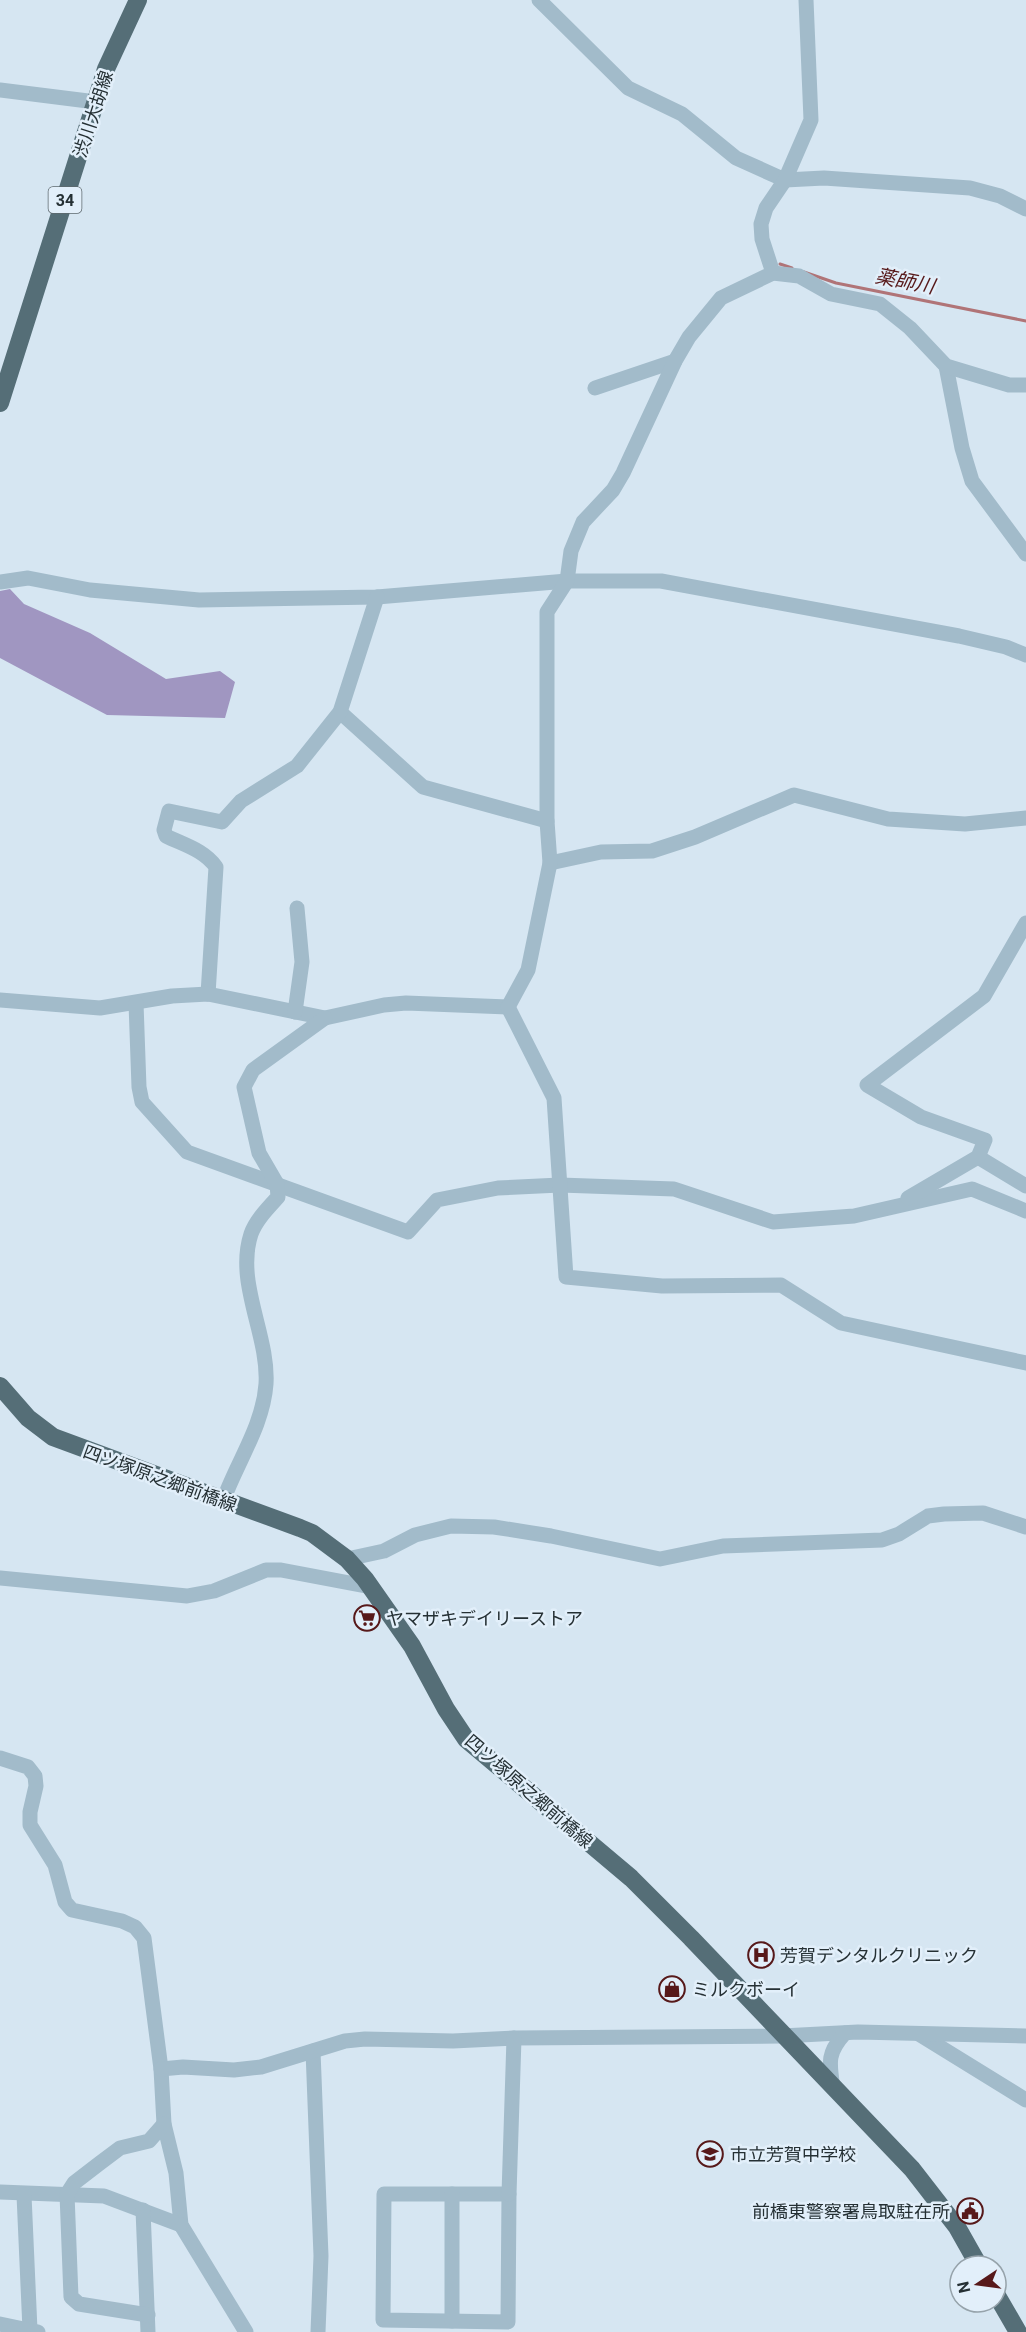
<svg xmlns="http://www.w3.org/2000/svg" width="1026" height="2332" font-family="Roboto,'Noto Sans JP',sans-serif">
<rect width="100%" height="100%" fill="#d6e6f2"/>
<!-- green -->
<path fill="#a096c1" d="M10,589l14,15 66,29 76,46 54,-8 15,11 -10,36 -118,-3 -107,-57v-67z"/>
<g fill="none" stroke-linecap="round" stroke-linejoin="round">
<!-- stream -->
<g stroke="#b07477" stroke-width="3">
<path d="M780,264l12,4"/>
<path d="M804,272l32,11 190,38"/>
</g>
<!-- minor -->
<g stroke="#a2bbca" stroke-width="15">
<path d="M539,0l89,88 54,26 54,44 49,22 39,-2 146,10 30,8 26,13"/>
<path d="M0,90l96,12"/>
<path d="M773,273l-11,-34 -1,-15 5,-16 19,-28 26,-60 -5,-120"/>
<path d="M946,366l16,82 10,33 54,73"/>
<path d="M595,388l80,-27"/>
<path d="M0,582l28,-4 62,12 109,10 178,-3 190,-16h94l298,55 47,11 20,8"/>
<path d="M340,712l83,75 124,34"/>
<path d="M550,863l51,-11 51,-1 43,-14 99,-42 94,24 77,5 61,-6"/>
<path d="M208,994l8,-127c-12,-17 -32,-22 -50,-31l-2,-6 5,-19 53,11 19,-21 56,-35 43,-54 37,-115"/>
<path d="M0,1000l100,8 72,-12 36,-2 117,24 59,-13 22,-2 102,4"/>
<path d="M136,1003l3,84 3,15 45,50 221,80 29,-32 61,-12 62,-3 114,4 99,33 81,-6 118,-27 54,22"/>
<path d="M508,1007l20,-37 22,-107 -3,-42v-209l20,-31 4,-30 12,-29 30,-32 10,-17 52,-112 14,-24 32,-39 52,-25 26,3 32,18 49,10 30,24 36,38 63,19h17"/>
<path d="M508,1007l46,91 12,179 96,9 119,-1 60,38 185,40"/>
<path d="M295,1012l7,-50 -5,-54"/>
<path d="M978,1157l48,29"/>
<path d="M908,1198l70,-41 7,-17 -64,-23 -54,-32 117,-89 42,-73"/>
<path d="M223,1501c14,-39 40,-75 43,-117 3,-49 -31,-101 -15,-150 5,-14 17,-26 27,-37l-1,-13 -18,-31 -15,-66 9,-17 72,-52"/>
<path d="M347,1559l37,-8 31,-16 36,-9 43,1 57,9 109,23 63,-13 159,-6 17,-6 29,-18 16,-2 39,-1 43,14"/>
<path d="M0,1578l187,18 27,-5 52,-21h15l90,17"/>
<path d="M0,1758l28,9 7,9 1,10 -6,26v13l25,40 10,37 7,8 50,11 13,6 9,11 17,131 3,55 12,49 5,52 65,107"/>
<path d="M919,2034l107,66"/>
<path d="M313,2051l8,205 -3,76"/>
<path d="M161,2069l22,-2 51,3 27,-3 84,-26 20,-2 88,2 61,-3 268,-2 76,-4 168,4"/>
<path d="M833,2088c-4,-26 -6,-35 12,-55"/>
<path d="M0,2192l104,4 77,29"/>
<path d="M384,2194h125l-1,128 -125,-2z"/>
<path d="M509,2194l5,-156"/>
<path d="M24,2195l6,135"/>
<path d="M143,2210l5,122"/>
<path d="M148,2315l-69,-11 -8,-7 -4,-103 7,-11 26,-20 20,-15 29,-7 15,-17"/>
<path d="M452,2321v-127"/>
<path d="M0,2324l38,8"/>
</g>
<!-- major -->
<g stroke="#556e77" stroke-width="18">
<path d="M0,403l106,-334 32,-69"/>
<path d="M0,1386l28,32 25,19 247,91 12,5 35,26 18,20 47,67 34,63 20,30 165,139 60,60 221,231 45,58 22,39"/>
<path d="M996,2294l22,38"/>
</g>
</g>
<!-- icons -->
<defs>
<g id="supermarket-ring" transform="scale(1.35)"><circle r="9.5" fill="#e2effa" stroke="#57191a" stroke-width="1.5"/><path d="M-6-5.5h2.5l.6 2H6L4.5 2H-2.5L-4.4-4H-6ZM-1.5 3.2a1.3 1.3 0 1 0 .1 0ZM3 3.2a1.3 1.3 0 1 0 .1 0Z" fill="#57191a"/></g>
<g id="hospital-ring" transform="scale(1.35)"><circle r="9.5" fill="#e2effa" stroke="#57191a" stroke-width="1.5"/><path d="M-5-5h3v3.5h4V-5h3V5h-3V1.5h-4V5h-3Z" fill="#57191a"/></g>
<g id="shop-ring" transform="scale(1.35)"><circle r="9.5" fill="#e2effa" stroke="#57191a" stroke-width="1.5"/><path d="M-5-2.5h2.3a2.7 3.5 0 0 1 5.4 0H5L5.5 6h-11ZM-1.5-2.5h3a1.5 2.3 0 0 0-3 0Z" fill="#57191a"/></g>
<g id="school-ring" transform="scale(1.35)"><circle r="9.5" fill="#e2effa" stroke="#57191a" stroke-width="1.5"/><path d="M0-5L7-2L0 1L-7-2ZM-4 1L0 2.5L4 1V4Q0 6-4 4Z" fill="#57191a"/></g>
<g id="civic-ring" transform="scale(1.35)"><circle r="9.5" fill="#e2effa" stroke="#57191a" stroke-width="1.5"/><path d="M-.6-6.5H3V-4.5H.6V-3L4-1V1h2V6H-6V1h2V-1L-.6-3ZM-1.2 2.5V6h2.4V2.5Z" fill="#57191a"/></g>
</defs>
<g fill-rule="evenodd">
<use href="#supermarket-ring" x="367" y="1618"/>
<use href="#hospital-ring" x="761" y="1955"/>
<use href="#shop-ring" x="672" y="1989"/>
<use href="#school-ring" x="710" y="2154"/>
<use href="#civic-ring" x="970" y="2211"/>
</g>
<g text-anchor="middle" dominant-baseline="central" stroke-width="5" stroke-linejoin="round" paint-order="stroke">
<!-- shield labels -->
<rect fill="#e2effa" stroke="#5e696f" stroke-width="1.5" x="48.5" y="187" width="33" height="26" rx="4.5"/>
<g font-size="16" font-weight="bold" fill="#253034">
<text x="65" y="200">34</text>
</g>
<!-- street labels -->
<g font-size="18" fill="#253034" stroke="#e2effa">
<text transform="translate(93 114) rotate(-72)">渋川大胡線</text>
<text transform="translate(160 1478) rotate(20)">四ツ塚原之郷前橋線</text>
<text transform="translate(529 1791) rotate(41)">四ツ塚原之郷前橋線</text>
</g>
<!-- poi labels -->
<g font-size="18" fill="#253034" stroke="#e2effa" text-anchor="start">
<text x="386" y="1618">ヤマザキデイリーストア</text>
<text x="780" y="1955">芳賀デンタルクリニック</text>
<text x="692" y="1989">ミルクボーイ</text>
<text x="730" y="2154">市立芳賀中学校</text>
<text x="950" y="2211" text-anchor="end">前橋東警察署鳥取駐在所</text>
</g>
<!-- water labels -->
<g font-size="20" font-style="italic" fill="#57191a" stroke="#e2effa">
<text transform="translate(905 281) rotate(11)">薬師川</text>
</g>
</g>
<!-- north arrow -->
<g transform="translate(978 2284) rotate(257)"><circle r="28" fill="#e2effa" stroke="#96a3ab" stroke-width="1.5"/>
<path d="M0-4.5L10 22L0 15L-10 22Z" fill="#57191a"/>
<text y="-9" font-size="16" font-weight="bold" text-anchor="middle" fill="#253034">N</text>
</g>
</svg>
